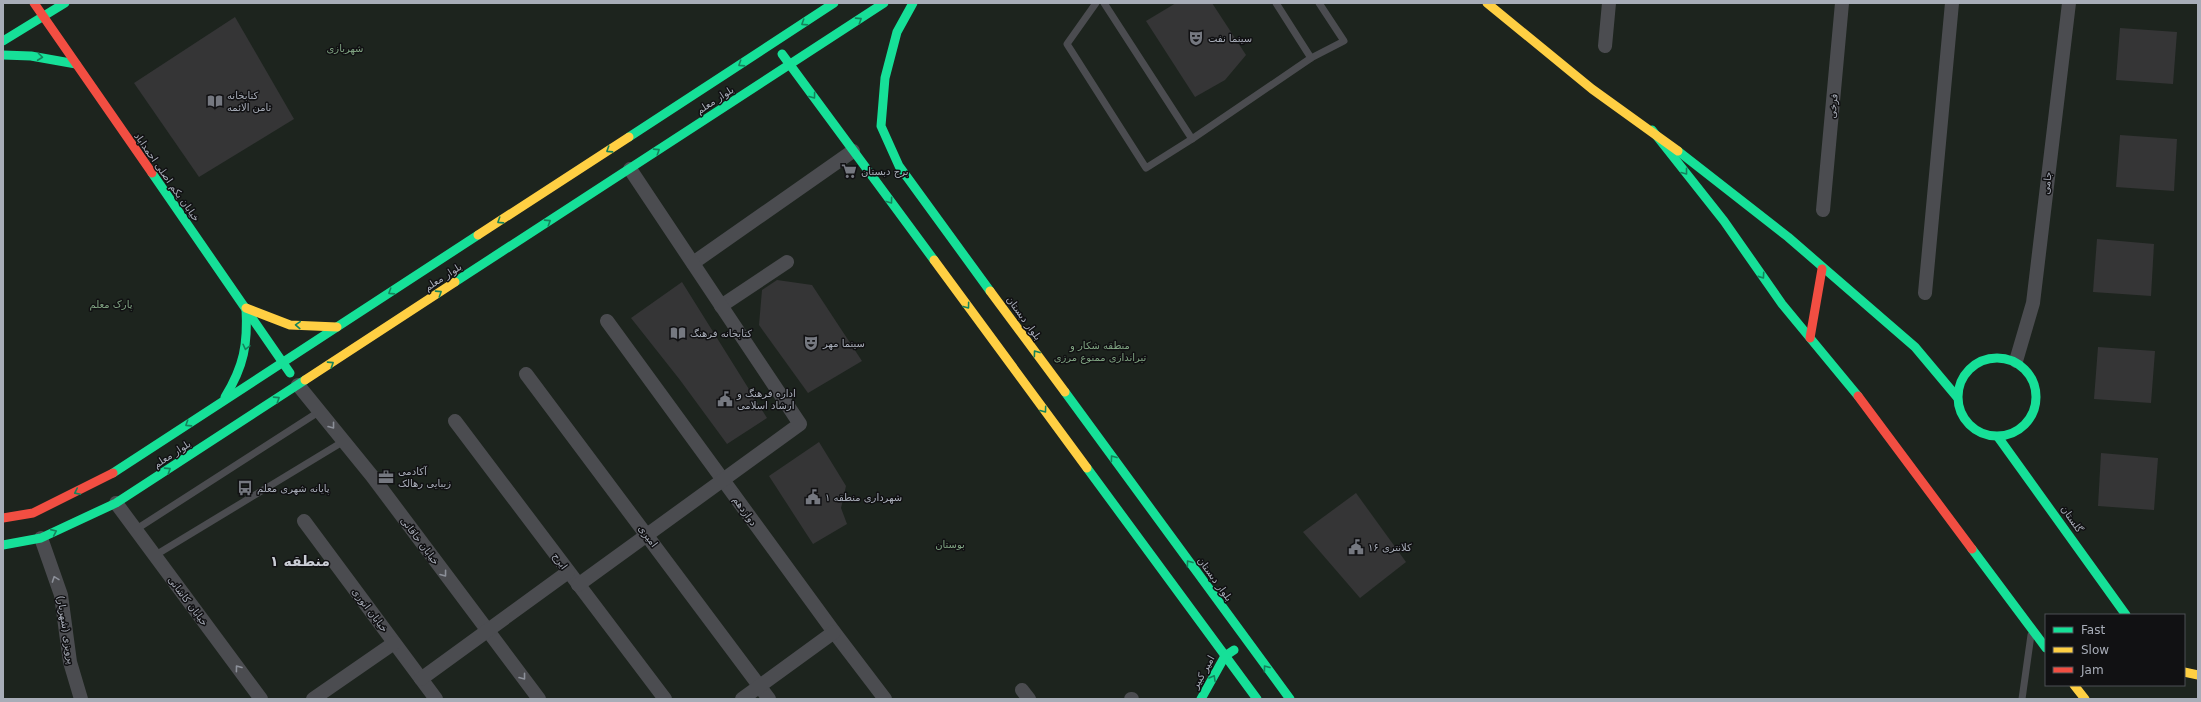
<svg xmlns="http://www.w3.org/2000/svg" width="2201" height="702" font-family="'DejaVu Sans',Vazirmatn,sans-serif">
<rect width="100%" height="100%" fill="#171717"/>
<!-- green -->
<path fill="#1d241e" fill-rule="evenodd" d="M3,3h2195v696h-2195zM2046,615h138v70h-138z"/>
<!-- building -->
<g fill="#353536">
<path d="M1176,3h36l34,52 -21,25 -30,17 -49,-76z"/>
<path d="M235,17l59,102 -95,58 -65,-94z"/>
<path d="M2120,28l57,4 -4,52 -57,-4z"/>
<path d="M2120,135l57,4 -3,52 -58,-4z"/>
<path d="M2097,239l57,5 -3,52 -58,-4z"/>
<path d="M777,280l35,5 50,76 -54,32 -49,-68 3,-35z"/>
<path d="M682,282l85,136 -40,26 -47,-64 -49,-62z"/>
<path d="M2098,347l57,4 -4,52 -57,-4z"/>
<path d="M819,442l27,44 -5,22 6,16 -34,20 -44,-68z"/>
<path d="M2101,453l57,5 -4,52 -56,-4z"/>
<path d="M1356,493l50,69 -46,36 -57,-66z"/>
</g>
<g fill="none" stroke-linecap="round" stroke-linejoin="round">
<!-- lane -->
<g stroke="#4b4c50" stroke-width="7">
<path d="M1096,3l-29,41 79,124 46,-29"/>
<path d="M1104,3l88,136 119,-81 33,-17 -25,-38"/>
<path d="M1276,3l35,55"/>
<path d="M135,530l185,-119"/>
<path d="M154,556l190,-115"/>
<path d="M2022,699l9,-64"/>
</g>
<!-- street -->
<g stroke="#4b4c50" stroke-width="14">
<path d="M1605,46l4,-43"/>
<path d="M1823,210l19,-207"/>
<path d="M693,263l160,-112"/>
<path d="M1925,293l27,-290"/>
<path d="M721,306l66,-44"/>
<path d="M607,321l227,311 51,67"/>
<path d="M2016,361l17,-58 36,-300"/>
<path d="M526,374l243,325"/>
<path d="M298,385l74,91 167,223"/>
<path d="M455,421l210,278"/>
<path d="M116,503l145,196"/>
<path d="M304,521l132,178"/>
<path d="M41,538l20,57 9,67 11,37"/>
<path d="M578,585l222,-161 -170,-255"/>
<path d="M421,679l147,-107"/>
<path d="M1022,690l7,9"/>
<path d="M313,699l81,-56"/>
<path d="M742,699l92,-67"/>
<path d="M1131,699h1"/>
</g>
<!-- fast -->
<g stroke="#16e098" stroke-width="9">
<path d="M913,3l-16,29 -12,46 -4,48 18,40 91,125"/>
<path d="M3,41l62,-38"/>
<path d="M782,54l152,206"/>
<path d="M3,55l28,1 45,8"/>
<path d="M1652,130l72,91 58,83 76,92"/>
<path d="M629,137l205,-134"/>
<path d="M1678,151l110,86 127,110 42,50"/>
<path d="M152,173l138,200"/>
<path d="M455,282l429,-279"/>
<circle cx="1997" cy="397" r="39"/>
<path d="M1065,392l225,307"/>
<path d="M225,397c19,-31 23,-53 21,-89"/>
<path d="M1998,437l128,178"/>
<path d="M1087,468l170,231"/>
<path d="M113,473l365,-238"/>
<path d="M3,545l38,-7 75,-35 189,-123"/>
<path d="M1972,549l74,99"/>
<path d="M1201,699l24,-43 9,-6"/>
</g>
<!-- slow -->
<g stroke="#ffcf43" stroke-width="9">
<path d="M1487,3l105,86 86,62"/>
<path d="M478,235l151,-98"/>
<path d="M934,260l153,208"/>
<path d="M990,291l75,101"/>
<path d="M246,308l44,17 47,2"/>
<path d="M305,380l150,-98"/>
<path d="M2184,672l14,3"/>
<path d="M2074,685l11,14"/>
</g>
<!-- jam -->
<g stroke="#f24e42" stroke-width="9">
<path d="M34,3l118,170"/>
<path d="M1810,338l12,-69"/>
<path d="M1858,396l114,153"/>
<path d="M3,518l30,-5 80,-40"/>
</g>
</g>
<!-- one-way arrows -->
<defs><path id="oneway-chevron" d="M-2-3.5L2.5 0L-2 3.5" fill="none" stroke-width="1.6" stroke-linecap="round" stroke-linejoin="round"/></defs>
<g stroke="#14835c">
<use href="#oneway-chevron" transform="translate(859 20) rotate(-33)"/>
<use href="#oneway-chevron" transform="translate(804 23) rotate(147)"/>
<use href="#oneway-chevron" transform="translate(40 57) rotate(7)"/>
<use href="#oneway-chevron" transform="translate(741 64) rotate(147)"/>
<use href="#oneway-chevron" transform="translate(813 96) rotate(54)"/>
<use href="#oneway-chevron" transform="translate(609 150) rotate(147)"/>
<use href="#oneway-chevron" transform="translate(657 151) rotate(-33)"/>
<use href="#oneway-chevron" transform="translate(1685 172) rotate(52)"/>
<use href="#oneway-chevron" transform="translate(890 201) rotate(54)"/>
<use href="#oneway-chevron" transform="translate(500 221) rotate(147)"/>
<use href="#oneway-chevron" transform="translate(548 222) rotate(-33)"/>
<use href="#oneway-chevron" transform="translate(1762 276) rotate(55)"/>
<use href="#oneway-chevron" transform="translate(391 292) rotate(147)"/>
<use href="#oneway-chevron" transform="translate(439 293) rotate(-33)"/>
<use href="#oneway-chevron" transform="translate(967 306) rotate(54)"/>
<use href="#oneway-chevron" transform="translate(298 325) rotate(-177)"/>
<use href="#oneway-chevron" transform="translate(246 347) rotate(103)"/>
<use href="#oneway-chevron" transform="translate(1036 353) rotate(-126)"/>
<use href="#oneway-chevron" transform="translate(331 364) rotate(-33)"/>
<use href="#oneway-chevron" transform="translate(277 399) rotate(-33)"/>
<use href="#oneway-chevron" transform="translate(1044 410) rotate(54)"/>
<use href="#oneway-chevron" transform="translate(188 424) rotate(147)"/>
<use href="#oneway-chevron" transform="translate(1113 458) rotate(-126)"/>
<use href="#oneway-chevron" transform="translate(168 470) rotate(-33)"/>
<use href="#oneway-chevron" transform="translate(77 492) rotate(154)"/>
<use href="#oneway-chevron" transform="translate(54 532) rotate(-24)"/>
<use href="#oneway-chevron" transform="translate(1189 563) rotate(-126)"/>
<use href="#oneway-chevron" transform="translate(1266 668) rotate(-127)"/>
<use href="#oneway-chevron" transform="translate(1213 678) rotate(-61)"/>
</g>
<g stroke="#8c9099">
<use href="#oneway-chevron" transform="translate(332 426) rotate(52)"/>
<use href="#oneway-chevron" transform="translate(444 574) rotate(53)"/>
<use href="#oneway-chevron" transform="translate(55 579) rotate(-110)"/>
<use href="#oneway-chevron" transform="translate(238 668) rotate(-127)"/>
<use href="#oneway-chevron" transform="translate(523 677) rotate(52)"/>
</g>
<!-- icons -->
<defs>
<g id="theatre-bare" transform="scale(1.2)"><path d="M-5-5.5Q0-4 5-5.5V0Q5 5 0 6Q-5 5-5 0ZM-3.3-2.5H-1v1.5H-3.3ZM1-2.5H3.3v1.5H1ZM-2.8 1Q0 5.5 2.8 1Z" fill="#757880" stroke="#111113" stroke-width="2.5" paint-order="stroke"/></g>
<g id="library-bare" transform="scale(1.2)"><path d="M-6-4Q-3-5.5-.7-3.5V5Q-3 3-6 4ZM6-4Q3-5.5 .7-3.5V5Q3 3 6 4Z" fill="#757880" stroke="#111113" stroke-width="2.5" paint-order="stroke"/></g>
<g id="supermarket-bare" transform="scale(1.2)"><path d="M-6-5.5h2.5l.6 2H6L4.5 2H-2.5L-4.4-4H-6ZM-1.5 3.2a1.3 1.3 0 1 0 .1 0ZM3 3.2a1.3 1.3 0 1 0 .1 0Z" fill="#757880" stroke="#111113" stroke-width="2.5" paint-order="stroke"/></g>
<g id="civic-bare" transform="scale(1.2)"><path d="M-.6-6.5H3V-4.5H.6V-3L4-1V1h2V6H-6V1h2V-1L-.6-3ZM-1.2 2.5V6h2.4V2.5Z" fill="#757880" stroke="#111113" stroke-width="2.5" paint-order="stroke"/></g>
<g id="office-bare" transform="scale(1.2)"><path d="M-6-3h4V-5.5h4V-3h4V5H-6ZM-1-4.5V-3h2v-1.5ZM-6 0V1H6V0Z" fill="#757880" stroke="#111113" stroke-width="2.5" paint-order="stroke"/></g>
<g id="bus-bare" transform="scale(1.2)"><path d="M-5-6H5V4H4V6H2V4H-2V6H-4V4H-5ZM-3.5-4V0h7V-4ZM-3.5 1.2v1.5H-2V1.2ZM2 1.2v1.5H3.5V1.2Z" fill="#757880" stroke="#111113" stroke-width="2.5" paint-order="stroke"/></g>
</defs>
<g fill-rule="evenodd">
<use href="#theatre-bare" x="1196" y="38"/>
<use href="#library-bare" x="215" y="101"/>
<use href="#supermarket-bare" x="849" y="171"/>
<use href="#library-bare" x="678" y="333"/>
<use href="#theatre-bare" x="811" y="343"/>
<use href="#civic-bare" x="725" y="399"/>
<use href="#office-bare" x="386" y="477"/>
<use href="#bus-bare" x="245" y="488"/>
<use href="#civic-bare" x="813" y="497"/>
<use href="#civic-bare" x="1356" y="547"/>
</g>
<g text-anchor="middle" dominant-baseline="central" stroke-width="3" stroke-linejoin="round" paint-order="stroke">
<!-- poi labels -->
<g font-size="10" fill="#a8adb8" stroke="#111113" text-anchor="start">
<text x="1208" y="38">سینما نفت</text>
<text x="227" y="95">کتابخانه<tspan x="227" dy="12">ثامن الائمه</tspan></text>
<text x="861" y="171">برج دبستان</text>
<text x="690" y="333">کتابخانه فرهنگ</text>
<text x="823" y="343">سینما مهر</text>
<text x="737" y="393">اداره فرهنگ و<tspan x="737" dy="12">ارشاد اسلامی</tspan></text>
<text x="398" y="471">آکادمی<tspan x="398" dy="12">زیبایی رهالک</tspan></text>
<text x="257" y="488">پایانه شهری معلم</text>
<text x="825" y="497">شهرداری منطقه ۱</text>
<text x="1368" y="547">کلانتری ۱۶</text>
</g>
<!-- park labels -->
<g font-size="10" fill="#7fa381" stroke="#111113">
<text x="345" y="48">شهربازی</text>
<text x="111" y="304">پارک معلم</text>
<text x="1100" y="345">منطقه شکار و<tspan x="1100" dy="12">تیراندازی ممنوع مرزی</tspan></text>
<text x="950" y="544">بوستان</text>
</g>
<!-- street labels -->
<g font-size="10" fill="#a8adb8" stroke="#111113">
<text transform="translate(715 100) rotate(-33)">بلوار معلم</text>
<text transform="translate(1833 106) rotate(-85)">فرخی</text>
<text transform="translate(167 177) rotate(55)">خیابان یکم اصلی احمداباد</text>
<text transform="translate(2047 183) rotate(-83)">جامی</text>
<text transform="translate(443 277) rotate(-33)">بلوار معلم</text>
<text transform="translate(1024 318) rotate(54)">بلوار دبستان</text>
<text transform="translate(172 454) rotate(-33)">بلوار معلم</text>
<text transform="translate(745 511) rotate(54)">دوازدهم</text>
<text transform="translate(2072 519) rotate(55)">گلستان</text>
<text transform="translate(648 536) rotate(53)">امیری</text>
<text transform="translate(420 541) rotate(53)">خیابان خاقانی</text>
<text transform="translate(560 561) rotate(53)">ایرج</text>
<text transform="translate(1215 579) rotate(54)">بلوار دبستان</text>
<text transform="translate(188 601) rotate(53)">خیابان کاشانی</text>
<text transform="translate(370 610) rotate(53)">خیابان انوری</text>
<text transform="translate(66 630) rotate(81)">پرویزی (شهریار)</text>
<text transform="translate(1203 672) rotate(-61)">امیر کبیر</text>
</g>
<!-- district labels -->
<g font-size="14" font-weight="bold" fill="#c9ccd4" stroke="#111113">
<text x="300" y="561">منطقه ۱</text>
</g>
</g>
<!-- border -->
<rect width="2201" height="702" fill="none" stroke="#a8adb8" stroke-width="8"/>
<!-- legend -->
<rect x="2045" y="614" width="140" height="72" fill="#111113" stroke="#4d4f55"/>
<rect x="2053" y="627" width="20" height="6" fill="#16e098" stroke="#4d4f55"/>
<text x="2081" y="634" font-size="12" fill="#a8adb8">Fast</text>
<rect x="2053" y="647" width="20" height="6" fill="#ffcf43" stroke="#4d4f55"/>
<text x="2081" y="654" font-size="12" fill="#a8adb8">Slow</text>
<rect x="2053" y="667" width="20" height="6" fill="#f24e42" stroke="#4d4f55"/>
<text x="2081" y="674" font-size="12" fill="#a8adb8">Jam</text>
</svg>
